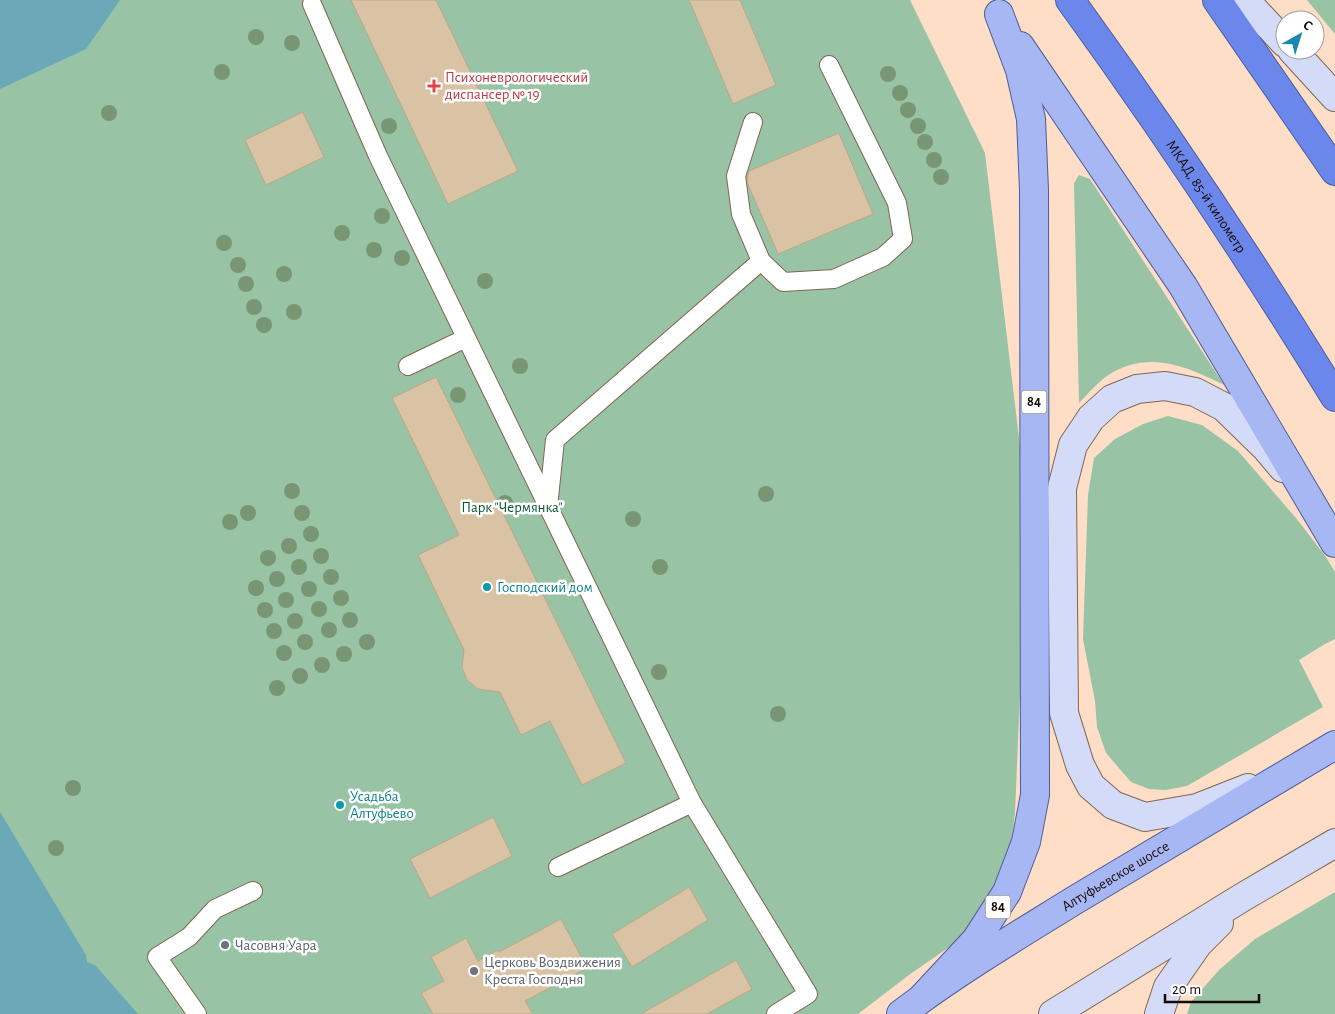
<svg xmlns="http://www.w3.org/2000/svg" width="1335" height="1014" font-family="'Alegreya Sans',sans-serif">
<rect width="100%" height="100%" fill="#fedec6"/>
<!-- green -->
<g fill="#99c3a5">
<path d="M0,0h910l75,153 38,319 -1,172 -7,169 -7,55 -43,68 -56,39 -51,39h-858z"/>
<path d="M1307,0h28v34z"/>
<path d="M1079,175l11,4 134,206c-38,-19 -77,-36 -117,-9 -10,7 -19,18 -28,27l-5,-220z"/>
<path d="M1168,416l34,9 36,26 58,67 30,39 9,15v67l-10,5 -26,16 24,47 -136,79 -21,4 -17,-1 -18,-7 -25,-29 -9,-26 -2,-26 -12,-62 5,-144 6,-37 21,-19 28,-15z"/>
<path d="M1335,892v122h-148l4,-12 28,-32 36,-31z"/>
</g>
<!-- water -->
<g fill="#6ba8b8">
<path d="M0,0h120l-34,49 -86,40z"/>
<path d="M0,812l86,143 1,7 8,3 43,49h-138z"/>
</g>
<!-- building -->
<g fill="#dac3a5" stroke="#bca689">
<path d="M351,0h85l82,171 -70,33z"/>
<path d="M689,0h51l36,85 -43,19z"/>
<path d="M303,112l21,45 -58,28 -21,-45z"/>
<path d="M839,133l34,81 -95,40 -31,-72 2,-11z"/>
<path d="M436,377l190,386 -44,22 -32,-64 -29,14 -21,-43 -22,-3 -11,-9 -5,-13 2,-17 -46,-95 41,-20 -67,-137z"/>
<path d="M493,817l19,39 -82,42 -20,-39z"/>
<path d="M689,887l19,33 -76,47 -20,-33z"/>
<path d="M561,919l26,49 -62,33 8,13h-100l-12,-21 23,-12 -13,-24 35,-19 12,23 20,-11 1,2z"/>
<path d="M736,960l16,29 -45,25h-66z"/>
</g>
<g fill="none" stroke-linecap="round" stroke-linejoin="round">
<!-- lane casing -->
<g stroke="#816651" stroke-width="20">
<g id="lane">
<path d="M312,4l66,152 314,647 116,191 -32,20"/>
<path d="M753,122l-17,54 5,38 20,47 22,21 51,-3 49,-22 20,-18 -6,-36 -68,-138"/>
<path d="M408,366l58,-28"/>
<path d="M548,507l7,-67 206,-179"/>
<path d="M558,867l134,-64"/>
<path d="M197,1014l-40,-57 32,-20 26,-28 38,-18"/>
</g>
</g>
<!-- secondary casing -->
<g stroke="#816651" stroke-width="30">
<g id="secondary">
<path d="M1245,0l40,43"/>
<path d="M1292,50l43,47"/>
<path d="M1248,788l-51,20 -52,9 -32,-12 -22,-19 -11,-21 -16,-52 -2,-225 11,-43 18,-27 21,-19 25,-10 28,-3 30,6 29,15 42,41 17,20"/>
<path d="M1053,1014l190,-117 92,-54"/>
<path d="M1159,1014l9,-27 30,-43 21,-21"/>
</g>
</g>
<!-- primary casing -->
<g stroke="#4e5c9a" stroke-width="30">
<g id="primary">
<path d="M1020,46l163,240 152,257"/>
<path d="M922,998l54,-58 31,-48 19,-50 9,-47 -1,-605 -3,-71 -11,-49 -21,-56"/>
<path id="s1" d="M901,1014c55,-42 116,-78 174,-114 86,-52 173,-103 260,-155"/>
</g>
</g>
<!-- highway casing -->
<g stroke="#4e5c9a" stroke-width="30">
<g id="highway">
<path id="s2" d="M1070,0c93,128 182,262 265,397"/>
<path d="M1217,0l118,171"/>
</g>
</g>
<!-- lane -->
<use href="#lane" stroke="#fff" stroke-width="18"/>
<!-- secondary -->
<use href="#secondary" stroke="#d3dbf9" stroke-width="28"/>
<!-- primary -->
<use href="#primary" stroke="#a7b7f3" stroke-width="28"/>
<!-- highway -->
<use href="#highway" stroke="#6c87eb" stroke-width="28"/>
</g>
<!-- trees -->
<g fill="#789574">
<circle cx="256" cy="37" r="8"/>
<circle cx="292" cy="43" r="8"/>
<circle cx="222" cy="72" r="8"/>
<circle cx="888" cy="74" r="8"/>
<circle cx="900" cy="93" r="8"/>
<circle cx="908" cy="110" r="8"/>
<circle cx="109" cy="113" r="8"/>
<circle cx="389" cy="126" r="8"/>
<circle cx="918" cy="126" r="8"/>
<circle cx="925" cy="142" r="8"/>
<circle cx="934" cy="160" r="8"/>
<circle cx="941" cy="177" r="8"/>
<circle cx="382" cy="216" r="8"/>
<circle cx="342" cy="233" r="8"/>
<circle cx="224" cy="243" r="8"/>
<circle cx="374" cy="250" r="8"/>
<circle cx="402" cy="258" r="8"/>
<circle cx="238" cy="265" r="8"/>
<circle cx="284" cy="274" r="8"/>
<circle cx="485" cy="281" r="8"/>
<circle cx="246" cy="284" r="8"/>
<circle cx="254" cy="307" r="8"/>
<circle cx="294" cy="312" r="8"/>
<circle cx="264" cy="325" r="8"/>
<circle cx="520" cy="366" r="8"/>
<circle cx="458" cy="395" r="8"/>
<circle cx="292" cy="491" r="8"/>
<circle cx="766" cy="494" r="8"/>
<circle cx="505" cy="503" r="8"/>
<circle cx="248" cy="513" r="8"/>
<circle cx="302" cy="513" r="8"/>
<circle cx="633" cy="519" r="8"/>
<circle cx="230" cy="522" r="8"/>
<circle cx="311" cy="534" r="8"/>
<circle cx="289" cy="546" r="8"/>
<circle cx="321" cy="556" r="8"/>
<circle cx="268" cy="558" r="8"/>
<circle cx="299" cy="567" r="8"/>
<circle cx="660" cy="567" r="8"/>
<circle cx="331" cy="577" r="8"/>
<circle cx="277" cy="579" r="8"/>
<circle cx="256" cy="588" r="8"/>
<circle cx="309" cy="589" r="8"/>
<circle cx="341" cy="598" r="8"/>
<circle cx="286" cy="600" r="8"/>
<circle cx="319" cy="609" r="8"/>
<circle cx="265" cy="610" r="8"/>
<circle cx="350" cy="620" r="8"/>
<circle cx="295" cy="621" r="8"/>
<circle cx="329" cy="630" r="8"/>
<circle cx="274" cy="631" r="8"/>
<circle cx="305" cy="642" r="8"/>
<circle cx="367" cy="642" r="8"/>
<circle cx="284" cy="653" r="8"/>
<circle cx="344" cy="654" r="8"/>
<circle cx="322" cy="665" r="8"/>
<circle cx="659" cy="672" r="8"/>
<circle cx="300" cy="676" r="8"/>
<circle cx="277" cy="688" r="8"/>
<circle cx="778" cy="714" r="8"/>
<circle cx="73" cy="788" r="8"/>
<circle cx="56" cy="848" r="8"/>
</g>
<!-- markers -->
<path fill="#e0444e" stroke="#fff" stroke-width="2" d="M431.5 78.5h5v5h5v5h-5v5h-5v-5h-5v-5h5z"/>
<g fill="#0f9aa8" stroke="#fff" stroke-width="2">
<circle cx="487" cy="587" r="5"/>
<circle cx="340" cy="805" r="5"/>
</g>
<g fill="#6b7280" stroke="#fff" stroke-width="2">
<circle cx="225" cy="945" r="5"/>
<circle cx="474" cy="971" r="5"/>
</g>
<g text-anchor="middle" dominant-baseline="central" stroke-width="5" stroke-linejoin="round" paint-order="stroke">
<!-- shield labels -->
<g fill="#fff" stroke="#5c544f" stroke-width="1">
<rect x="1021.5" y="390.5" width="25" height="23" rx="4"/>
<rect x="985.5" y="895.5" width="25" height="23" rx="4"/>
</g>
<g font-size="14" font-weight="bold" fill="#160b04">
<text x="1034" y="402">84</text>
<text x="998" y="907">84</text>
</g>
<!-- health labels -->
<g font-size="15" fill="#be3a42" stroke="#fff" text-anchor="start">
<text x="445" y="77">Психоневрологический<tspan x="445" dy="17">диспансер № 19</tspan></text>
</g>
<!-- street labels -->
<g font-size="15" fill="#160b04" stroke="#fff">
<text stroke="none"><textPath href="#s2" startOffset="239">МКАД, 85-й километр</textPath></text>
<text stroke="none"><textPath href="#s1" startOffset="255">Алтуфьевское шоссе</textPath></text>
</g>
<!-- park labels -->
<g font-size="15" fill="#0b5930" stroke="#fff">
<text x="512" y="507">Парк "Чермянка"</text>
</g>
<!-- culture labels -->
<g font-size="15" fill="#0d838f" stroke="#fff" text-anchor="start">
<text x="497" y="587">Господский дом</text>
<text x="350" y="796">Усадьба<tspan x="350" dy="17">Алтуфьево</tspan></text>
</g>
<!-- worship labels -->
<g font-size="15" fill="#5b616d" stroke="#fff" text-anchor="start">
<text x="235" y="945">Часовня Уара</text>
<text x="484" y="962">Церковь Воздвижения<tspan x="484" dy="17">Креста Господня</tspan></text>
</g>
</g>
<!-- north arrow -->
<g transform="translate(1300 35) rotate(39)"><circle r="24" fill="#ffffff" stroke="#a29d9b"/>
<path d="M0-4L9 19L0 12L-9 19Z" fill="#1c88af"/>
<text y="-8" font-size="14" font-weight="bold" text-anchor="middle" fill="#160b04">С</text>
</g>
<!-- scale -->
<path d="M1165 994v8h94v-8" fill="none" stroke="#160b04" stroke-width="2.5"/>
<text x="1172" y="994" font-size="15" fill="#160b04" stroke="#ffffff" stroke-width="4" paint-order="stroke">20 m</text>
</svg>
